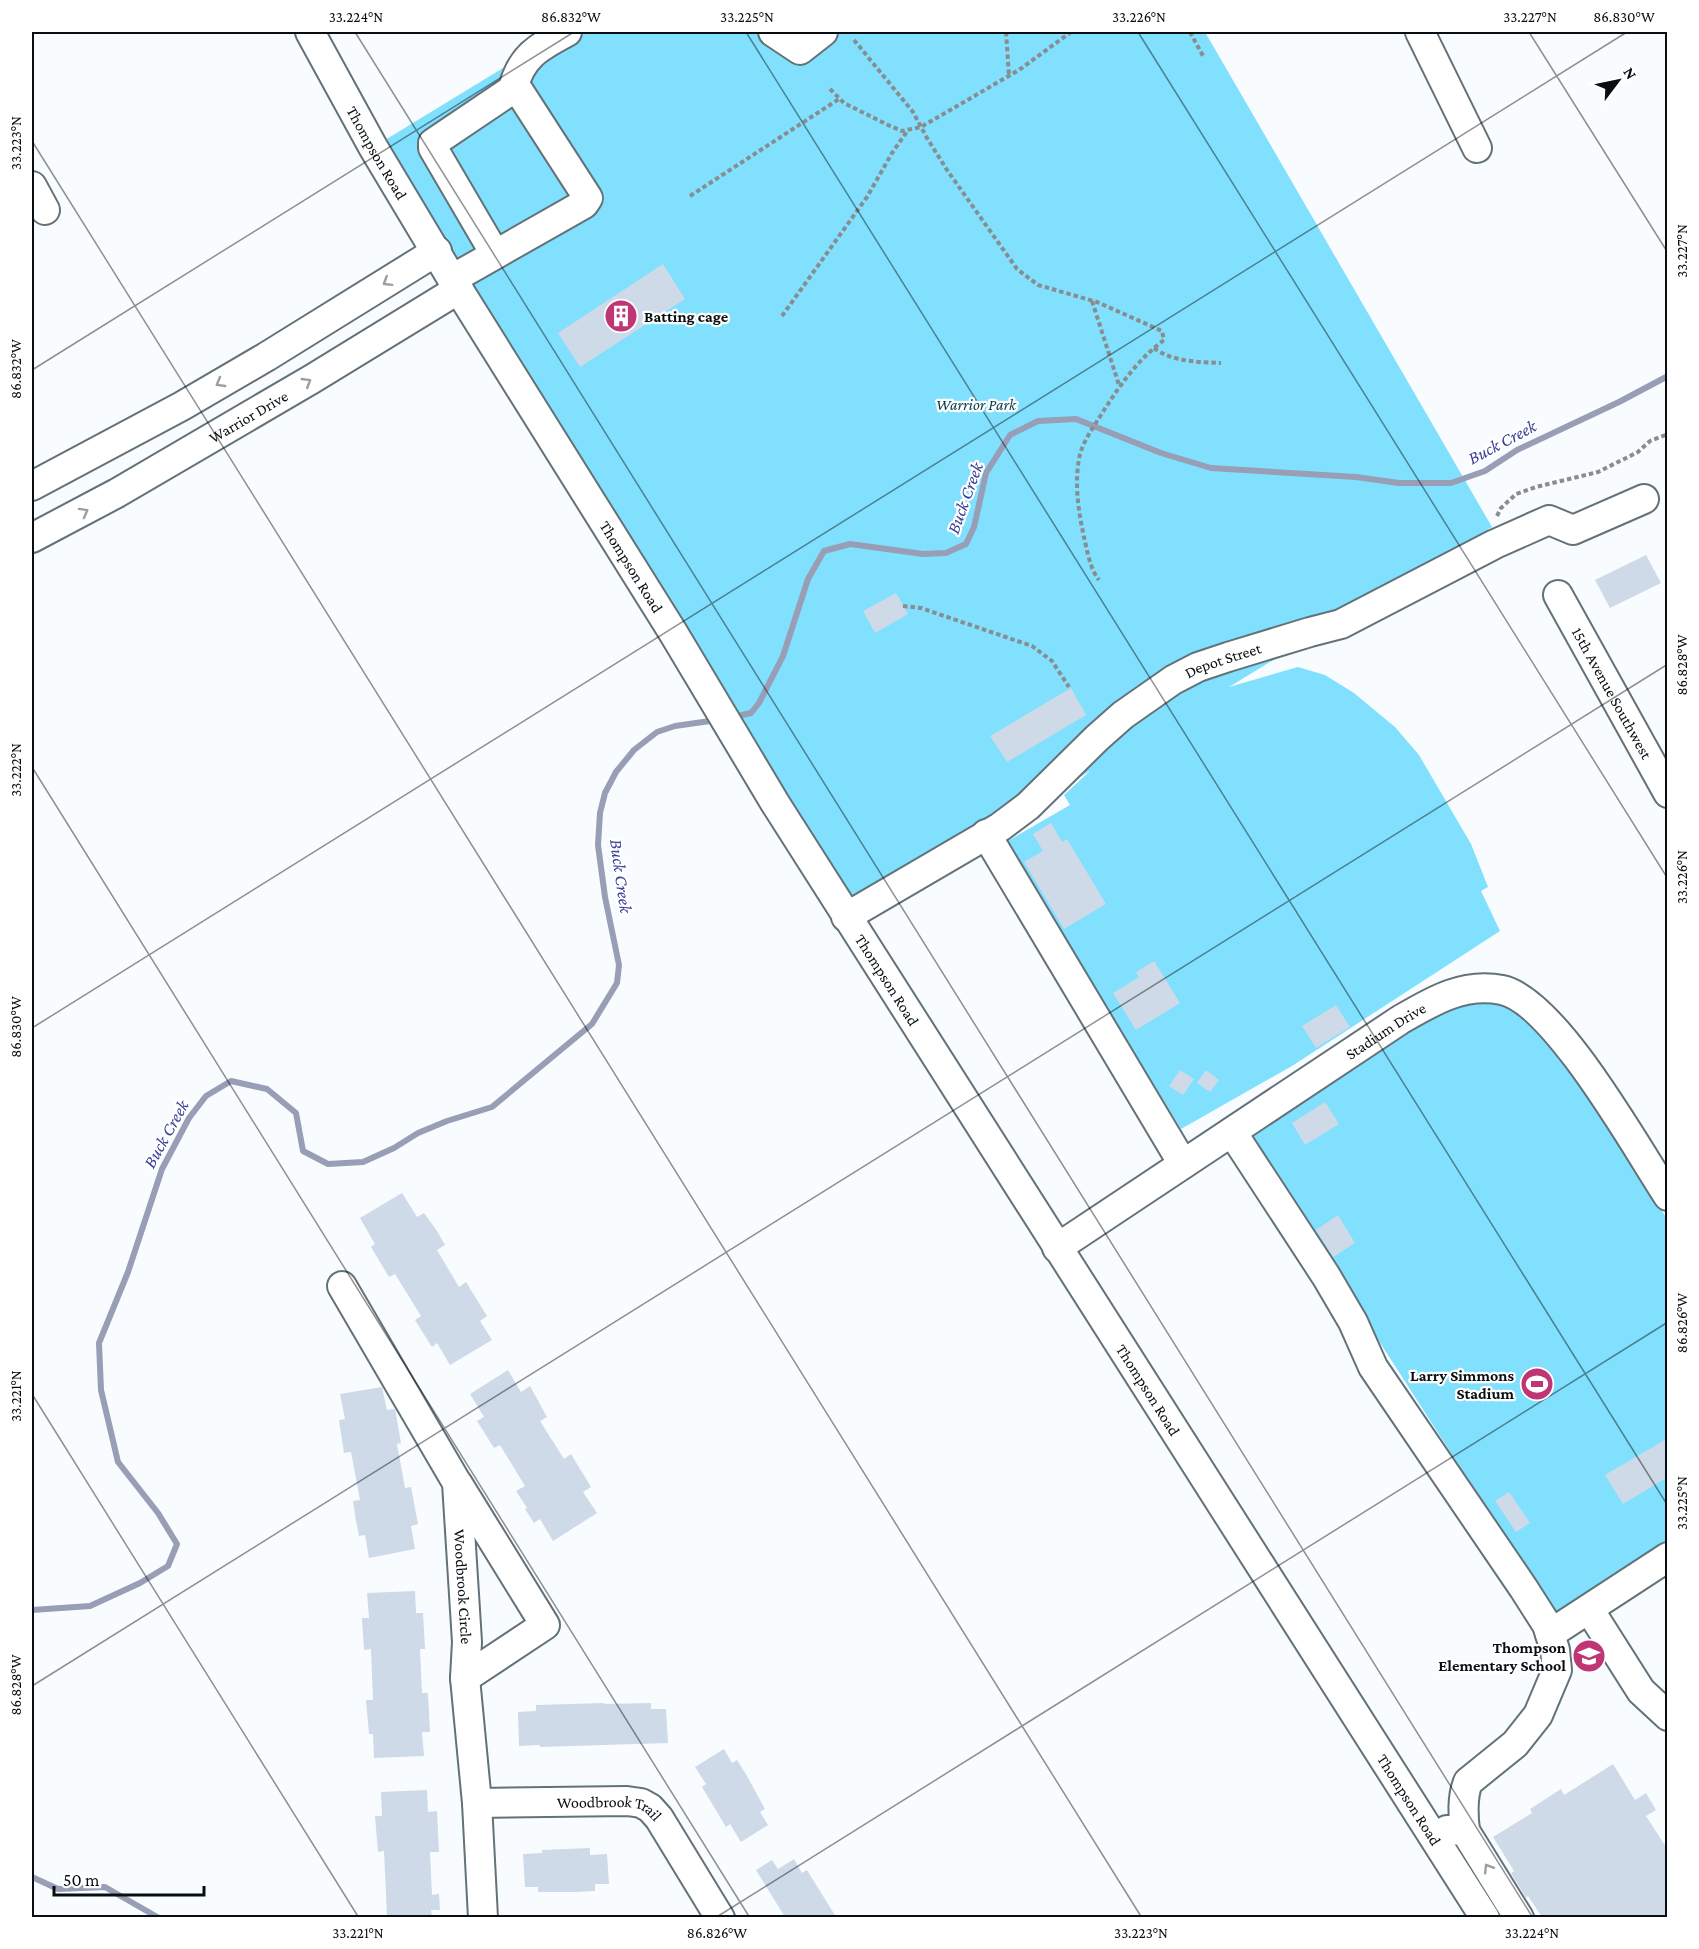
<svg xmlns="http://www.w3.org/2000/svg" width="1699" height="1949" font-family="'Crimson Pro',serif">
<rect width="100%" height="100%" fill="#f8fcfe"/>
<!-- green -->
<g fill="#80e0fe">
<path d="M562,32h643l287,495 -263,160 69,-20 27,8 29,18 41,34 24,28 52,89 17,43 -7,4 19,40 -208,135 -111,63 -175,-287 64,-37 -6,-10 26,-24 -244,146 -461,-777z"/>
<path d="M1471,994l43,9 42,39 111,177v330l-110,69 -313,-487z"/>
</g>
<g fill="none" stroke-linecap="round" stroke-linejoin="round">
<!-- stream -->
<g stroke="#979eb5" stroke-width="6">
<path d="M733,717l18,-4 8,-10 24,-47 25,-77 16,-28 26,-7 73,10 23,-1 20,-9 8,-17 12,-54 24,-38 28,-14 38,-2 85,34 50,15 145,9 43,6h52l34,-12 32,-21 102,-48 49,-26"/>
<path d="M32,1610l58,-4 50,-23 28,-17 9,-22 -19,-31 -40,-51 -17,-72 -2,-47 29,-71 34,-103 27,-51 17,-22 25,-15 36,8 29,24 7,38 25,13 35,-2 31,-14 24,-15 29,-12 45,-14 100,-83 25,-41 2,-18 -14,-68 -7,-52 2,-32 5,-20 11,-21 18,-22 23,-18 18,-6 42,-6"/>
<path d="M32,1877l26,12 47,-2 54,31"/>
</g>
</g>
<!-- building -->
<g fill="#cedae7">
<path d="M663,264l22,35 -105,68 -22,-34z"/>
<path d="M1646,555l15,28 -51,25 -15,-28z"/>
<path d="M896,593l12,21 -33,19 -12,-22z"/>
<path d="M1071,688l15,27 -79,47 -17,-26z"/>
<path d="M1051,823l11,19 5,-3 39,65 -42,25 -40,-67 19,-11 -10,-17z"/>
<path d="M1154,961l26,42 -44,27 -23,-37 26,-16 -3,-5z"/>
<path d="M1336,1005l14,22 -34,21 -14,-22z"/>
<path d="M1180,1070l14,9 -11,16 -14,-9z"/>
<path d="M1206,1070l13,10 -9,12 -13,-9z"/>
<path d="M1325,1102l14,22 -34,21 -13,-22z"/>
<path d="M402,1193l15,24 7,-4 13,18 8,14 -8,5 22,37 7,-5 21,34 -7,5 12,19 -42,25 -13,-22 -5,4 -17,-27 6,-4 -26,-42 -6,3 -18,-30 4,-3 -15,-26z"/>
<path d="M1338,1215l17,28 -22,14 -17,-27z"/>
<path d="M508,1370l13,22 9,-6 17,31 -7,4 24,38 7,-5 20,33 -8,5 14,21 -44,28 -13,-22 -6,4 -9,-14 2,-1 -11,-17 9,-5 -25,-41 -6,3 -17,-27 7,-4 -14,-23z"/>
<path d="M382,1387l5,23 8,-1 6,34 -4,1 8,44 6,-1 7,37 -7,2 4,23 -46,9 -4,-23 -6,1 -3,-15 -3,-20 7,-1 -9,-48 -7,1 -5,-33 6,-1 -5,-25z"/>
<path d="M1668,1438v39l-45,27 -18,-29z"/>
<path d="M1509,1492l21,31 -14,9 -21,-31z"/>
<path d="M415,1591l1,22h7l2,36h-5l2,44h6l2,39h-8l2,24 -50,2 -1,-24h-4l-3,-34h7l-2,-51 -7,1 -2,-32h7l-2,-25z"/>
<path d="M604,1703l1,1 46,-1v6h15l2,34 -128,4v-2l-21,1 -1,-34 18,-1v-6z"/>
<path d="M724,1749l8,14 5,-3 10,16 18,33 -5,3 8,13 -27,17 -11,-18 -4,3 -24,-40 4,-3 -11,-17z"/>
<path d="M1613,1764l22,36 11,-7 10,17 -10,6 22,34v67h-126l-14,-21 -2,2 -15,-25 3,-2 -21,-34 39,-24 -2,-4 31,-20 3,6z"/>
<path d="M427,1790l1,22 9,-1 2,41h-9l2,43 7,-1 1,16h-9l1,7h-45l-3,-66 -6,1 -3,-36h7l-1,-24z"/>
<path d="M590,1848v7l17,-1 2,30h-14v7l-19,1h-38v-5h-13l-2,-33 19,-1v-3z"/>
<path d="M794,1859l8,14 5,-3 29,47h-51l-29,-47 16,-10 6,9z"/>
</g>
<g fill="none" stroke-linecap="round" stroke-linejoin="round">
<!-- minor casing -->
<g stroke="#627278" stroke-width="32">
<g id="minor">
<path id="s1" d="M310,32l63,115 79,132 222,355 101,169 710,1115"/>
<path d="M773,32l27,18 23,-18"/>
<path d="M1420,32l57,116"/>
<path d="M513,89c8,-33 26,-42 54,-57"/>
<path d="M32,186l13,24"/>
<path d="M452,279l132,-75 4,-6 -69,-107 -6,-2 -80,54v5l62,106"/>
<path d="M32,486l150,-80 84,-49 171,-106"/>
<path id="s2" d="M32,538l85,-45 195,-114 147,-90"/>
<path id="s3" d="M1558,595l110,198"/>
<path d="M986,834l197,330"/>
<path id="s4" d="M846,917l154,-90 28,-21 69,-68 26,-23 50,-35 25,-13 30,-10 82,-25 31,-8 154,-80 54,-24 24,10 71,-31"/>
<path d="M1232,1132l94,144 27,46 20,45 151,222 23,36 8,25 2,20 -19,45 -23,29 -47,38c-6,15 -5,32 -3,49"/>
<path id="s5" d="M1057,1248l343,-228c31,-18 63,-38 102,-30 53,11 135,159 166,206"/>
<path id="s6" d="M342,1286l115,197 10,159 -2,36 12,125 6,115"/>
<path d="M458,1484l87,141 -80,53"/>
<path d="M1589,1609l52,82 27,25"/>
<path d="M1550,1634l118,-77"/>
<path id="s7" d="M477,1803l150,-2 14,2 9,5 9,10 61,100"/>
<path d="M1447,1830l18,1 54,87"/>
</g>
</g>
<!-- path -->
<g stroke="#888d90" stroke-width="4" stroke-dasharray="4.5 3" stroke-linecap="butt">
<path d="M1006,32l3,44"/>
<path d="M1190,32l13,24"/>
<path d="M854,40l59,72 14,26 20,32 70,99 21,16 59,17 65,29 2,9c-28,21 -46,48 -65,78 -7,11 -15,23 -19,36 -6,27 -2,56 4,83 3,13 6,32 15,43"/>
<path d="M830,89l14,14 44,22 14,6 19,-4 98,-57 52,-38"/>
<path d="M690,196l149,-97"/>
<path d="M1092,301l27,84"/>
<path d="M782,316l85,-119 25,-44 16,-23"/>
<path d="M1154,348c18,14 45,14 67,15"/>
<path d="M1497,516l4,-8 15,-14 20,-7 62,-15 40,-20 12,-11 18,-7"/>
<path d="M903,606l18,2 111,38 20,15 17,26"/>
</g>
<!-- minor -->
<use href="#minor" stroke="#fff" stroke-width="28"/>
</g>
<!-- one-way arrows -->
<defs><path id="oneway-chevron" d="M-2-3.5L2.5 0L-2 3.5" fill="none" stroke-width="1.6" stroke-linecap="round" stroke-linejoin="round" transform="scale(1.5)"/></defs>
<g stroke="#9c9fa0">
<use href="#oneway-chevron" transform="translate(387 282) rotate(148)"/>
<use href="#oneway-chevron" transform="translate(307 382) rotate(-31)"/>
<use href="#oneway-chevron" transform="translate(220 383) rotate(150)"/>
<use href="#oneway-chevron" transform="translate(84 512) rotate(-29)"/>
<use href="#oneway-chevron" transform="translate(1488 1868) rotate(-122)"/>
</g>
<!-- ticks -->
<path fill="none" stroke="#080e11" stroke-width="1.5" stroke-opacity="0.45" d="M355,32l1178,1886M746,32l922,1474M1138,32l530,847M1529,32l139,221M32,141l1110,1777M32,370l542,-338M32,767l718,1151M32,1028l1595,-996M32,1394l327,524M32,1686l1636,-1022M715,1918l953,-596"/>
<!-- icons -->
<defs>
<g id="building-disc" transform="scale(1.725)"><circle r="9.5" fill="#be3674" stroke="#fff"/><path d="M-4-6H4V6H1V3H-1V6H-4ZM-2.5-4.3h1.7v1.8h-1.7ZM.8-4.3h1.7v1.8H.8ZM-2.5-1h1.7V.8h-1.7ZM.8-1h1.7V.8H.8Z" fill="#fff"/></g>
<g id="stadium-disc" transform="scale(1.725)"><circle r="9.5" fill="#be3674" stroke="#fff"/><path d="M0-5a6.5 5 0 1 0 0 10a6.5 5 0 1 0 0-10ZM-3.5-1.8h7v3.6h-7Z" fill="#fff"/></g>
<g id="school-disc" transform="scale(1.725)"><circle r="9.5" fill="#be3674" stroke="#fff"/><path d="M0-5L7-2L0 1L-7-2ZM-4 1L0 2.5L4 1V4Q0 6-4 4Z" fill="#fff"/></g>
</defs>
<g fill-rule="evenodd">
<use href="#building-disc" x="621" y="316"/>
<use href="#stadium-disc" x="1537" y="1384"/>
<use href="#school-disc" x="1589" y="1656"/>
</g>
<g text-anchor="middle" dominant-baseline="central" stroke-width="4.5" stroke-linejoin="round" paint-order="stroke">
<!-- street labels -->
<g font-size="16" fill="#080e11" stroke="#fff">
<text stroke="none"><textPath href="#s1" startOffset="138">Thompson Road</textPath></text>
<text stroke="none"><textPath href="#s2" startOffset="248">Warrior Drive</textPath></text>
<text stroke="none"><textPath href="#s1" startOffset="624">Thompson Road</textPath></text>
<text stroke="none"><textPath href="#s4" startOffset="460">Depot Street</textPath></text>
<text stroke="none"><textPath href="#s3" startOffset="112">15th Avenue Southwest</textPath></text>
<text stroke="none"><textPath href="#s1" startOffset="1110">Thompson Road</textPath></text>
<text stroke="none"><textPath href="#s5" startOffset="394">Stadium Drive</textPath></text>
<text stroke="none"><textPath href="#s1" startOffset="1596">Thompson Road</textPath></text>
<text stroke="none"><textPath href="#s6" startOffset="332">Woodbrook Circle</textPath></text>
<text stroke="none"><textPath href="#s1" startOffset="2082">Thompson Road</textPath></text>
<text stroke="none"><textPath href="#s7" startOffset="134">Woodbrook Trail</textPath></text>
</g>
<!-- poi labels -->
<g font-size="16" font-weight="bold" fill="#080e11" stroke="#fff" text-anchor="end">
<text x="644" y="316" text-anchor="start">Batting cage</text>
<text x="1514" y="1375">Larry Simmons<tspan x="1514" dy="18">Stadium</tspan></text>
<text x="1566" y="1647">Thompson<tspan x="1566" dy="18">Elementary School</tspan></text>
</g>
<!-- park labels -->
<g font-size="16" font-style="italic" fill="#043947" stroke="#fff">
<text x="976" y="404">Warrior Park</text>
</g>
<!-- water labels -->
<g font-size="18" font-style="italic" fill="#394097" stroke="#fff">
<text transform="translate(1502 442) rotate(-28)">Buck Creek</text>
<text transform="translate(965 498) rotate(-70)">Buck Creek</text>
<text transform="translate(621 876) rotate(82)">Buck Creek</text>
<text transform="translate(166 1134) rotate(-61)">Buck Creek</text>
</g>
</g>
<!-- border -->
<rect width="1699" height="1949" fill="none" stroke="#ffffff" stroke-width="66"/>
<!-- north arrow -->
<g transform="translate(1618 81) rotate(58)" stroke="#ffffff" stroke-width="4.5" paint-order="stroke">
<path d="M0-4.5L10 22L0 15L-10 22Z" fill="#080e11"/>
<text y="-9" font-size="16" font-weight="bold" text-anchor="middle" fill="#080e11">N</text>
</g>
<!-- scale -->
<path d="M54 1886v9h150v-9" fill="none" stroke="#080e11" stroke-width="3"/>
<text x="63" y="1886" font-size="18" fill="#080e11" stroke="#ffffff" stroke-width="4.5" paint-order="stroke">50 m</text>
<rect x="33" y="33" width="1633" height="1883" fill="none" stroke="#080e11" stroke-width="2"/>
<g font-size="15" text-anchor="middle" fill="#080e11">
<text x="356" y="22">33.224°N</text>
<text x="571" y="22">86.832°W</text>
<text x="747" y="22">33.225°N</text>
<text x="1139" y="22">33.226°N</text>
<text x="1530" y="22">33.227°N</text>
<text x="1624" y="22">86.830°W</text>
<text transform="translate(16 143) rotate(-90)" y="5">33.223°N</text>
<text transform="translate(1682 251) rotate(-90)" y="5">33.227°N</text>
<text transform="translate(16 369) rotate(-90)" y="5">86.832°W</text>
<text transform="translate(1682 665) rotate(-90)" y="5">86.828°W</text>
<text transform="translate(16 770) rotate(-90)" y="5">33.222°N</text>
<text transform="translate(1682 877) rotate(-90)" y="5">33.226°N</text>
<text transform="translate(16 1027) rotate(-90)" y="5">86.830°W</text>
<text transform="translate(1682 1323) rotate(-90)" y="5">86.826°W</text>
<text transform="translate(16 1396) rotate(-90)" y="5">33.221°N</text>
<text transform="translate(1682 1503) rotate(-90)" y="5">33.225°N</text>
<text transform="translate(16 1685) rotate(-90)" y="5">86.828°W</text>
<text x="358" y="1938">33.221°N</text>
<text x="717" y="1938">86.826°W</text>
<text x="1141" y="1938">33.223°N</text>
<text x="1532" y="1938">33.224°N</text>
</g>
</svg>
